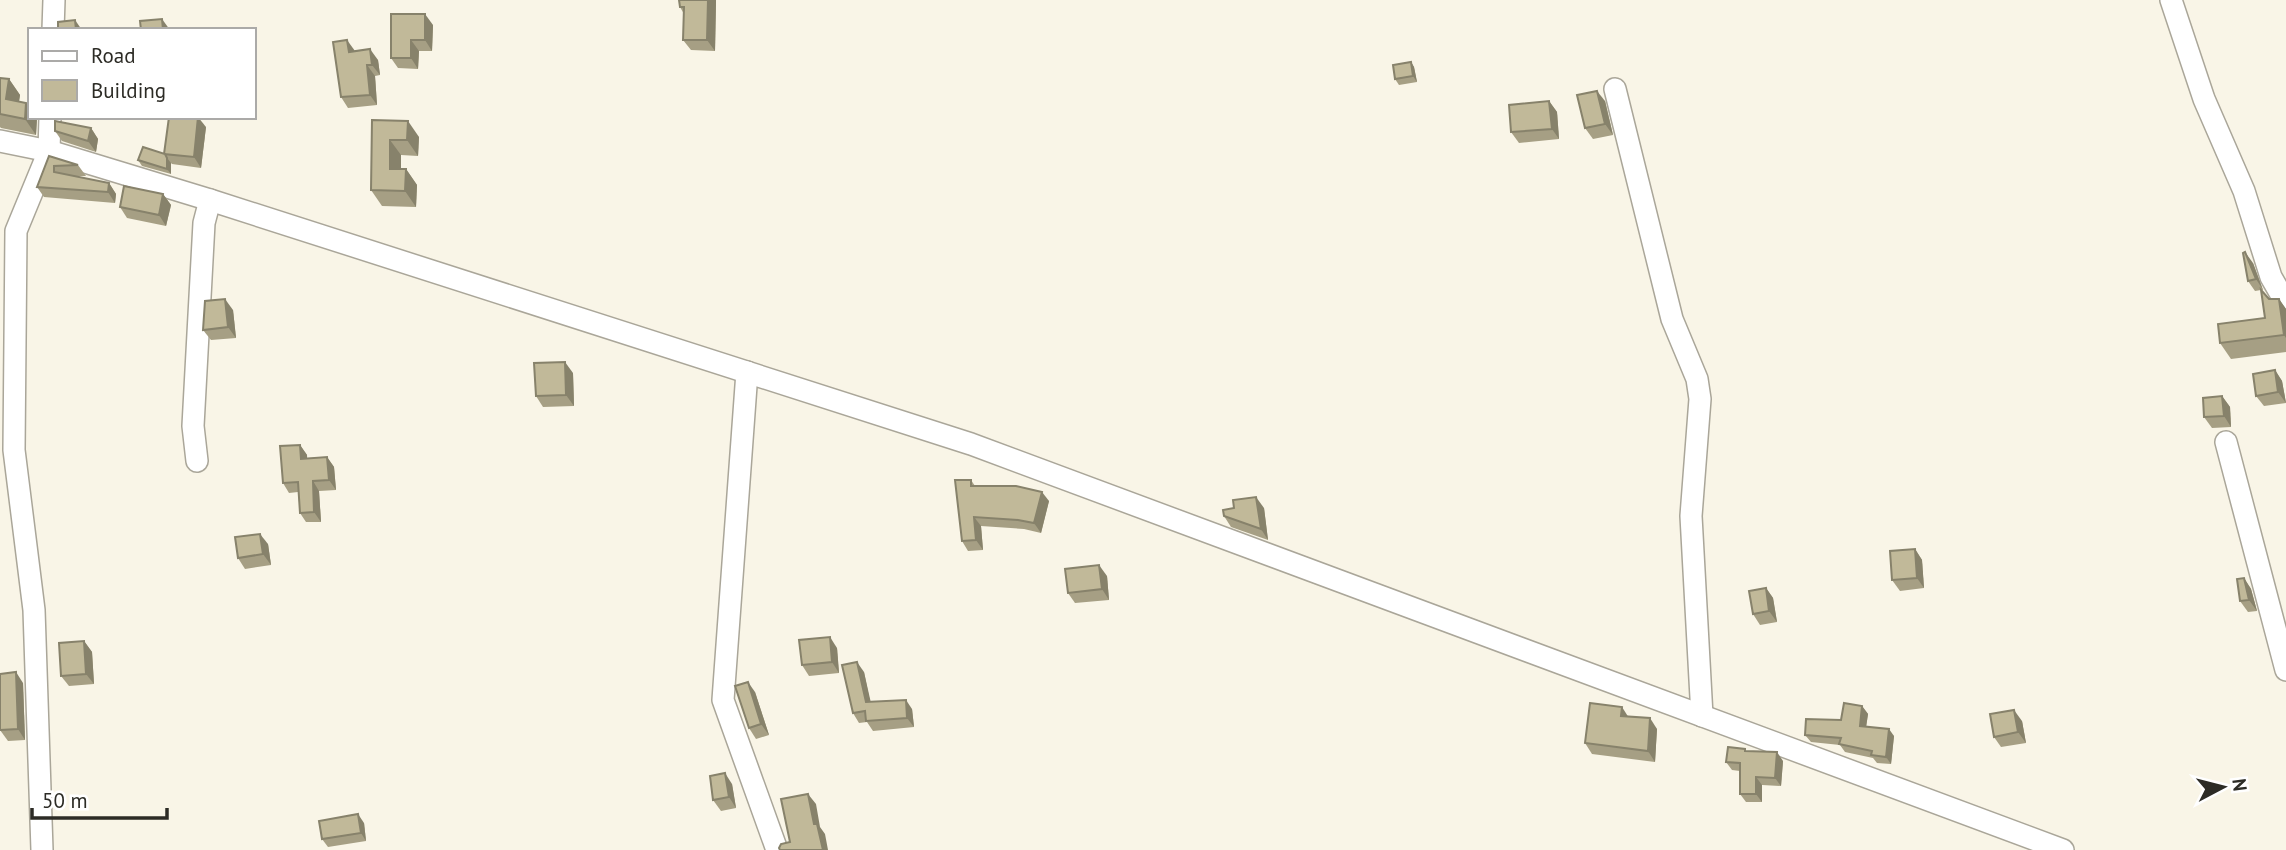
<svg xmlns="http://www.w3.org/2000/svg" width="2286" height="850" font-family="'PT Sans',sans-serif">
<rect width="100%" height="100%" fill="#f9f5e7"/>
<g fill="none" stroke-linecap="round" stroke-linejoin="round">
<!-- minor casing -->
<g stroke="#aaa699" stroke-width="24">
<g id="minor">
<path d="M2171,0l33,99 40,92 27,86 15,26"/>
<path d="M53,30l1,-30"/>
<path d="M1615,89l57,230 25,60 3,20 -9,117 11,200"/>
<path d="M0,141l49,10 161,49 761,244 1092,406"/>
<path d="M747,372l-24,328 54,150"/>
<path d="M2226,442l60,228"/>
<path d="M197,461l-4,-35 11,-203 6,-23"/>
<path d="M42,850l-8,-240 -20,-160 2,-219 33,-80 1,-34"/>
</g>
</g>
<!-- minor -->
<use href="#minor" stroke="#fff" stroke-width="21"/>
</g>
<!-- wall -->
<g fill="#a69f84">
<path d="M716,2l-1,49 -24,-1 -8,-10 1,-26 -4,-7z"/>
<path d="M391,14l42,11 -1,26h-13l-1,18 -20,-1 -7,-10z"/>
<path d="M355,51l23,9 2,15 -5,1 2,29 -29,3 -7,-11z"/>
<path d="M1411,62l3,5 3,15 -18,3 -4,-6z"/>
<path d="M0,78l9,1 11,16 -1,6 11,16h6l1,1 -1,17 -35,-7 -1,-1z"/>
<path d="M1549,101l8,11 2,27 -40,4 -8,-11z"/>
<path d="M1605,101l8,34 -20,4 -8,-11z"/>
<path d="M372,120l47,17 -1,19 -17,-1v14h5l11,16 -1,22 -34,-1 -11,-16z"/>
<path d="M206,127l-5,41 -29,-4 -1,-1v11l-29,-8 -4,-6 27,-6z"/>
<path d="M91,128l7,11 -2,13 -34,-11 -7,-10z"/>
<path d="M49,156l29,9 8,11h-10l33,7 7,11 -1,9 -71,-6 -7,-10z"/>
<path d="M163,194l8,11 -5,21 -39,-8 -7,-11z"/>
<path d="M2253,263l10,27h-1l7,9h10l7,10v43l-55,7 -11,-16 45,-25 -4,-28 -6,1 -7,-10z"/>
<path d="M233,310l3,28 -25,2 -8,-10z"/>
<path d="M2275,370l7,11 4,22 -22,3 -8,-10z"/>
<path d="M573,373l1,33 -31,1 -7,-11z"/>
<path d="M2222,396l8,11 1,20 -19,1 -8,-11z"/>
<path d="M300,445l7,10v3l20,-1 7,10 2,23 -17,1 2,31h-15l-6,-9 -2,-21 -9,1 -6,-10z"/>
<path d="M971,480l4,6 74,15 -8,32 -17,-4 -43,-3 2,24 -15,1 -6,-10z"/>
<path d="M1234,508h30l4,32 -37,-13 -7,-11z"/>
<path d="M268,544l3,21 -26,4 -7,-11z"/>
<path d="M1915,549l7,11 2,28 -24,3 -8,-11z"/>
<path d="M1107,576l2,24 -34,3 -7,-10z"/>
<path d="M2244,578l7,11 6,22 -9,1 -8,-11z"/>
<path d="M1766,588l7,10 4,24 -17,3 -7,-11z"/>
<path d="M84,641l8,11 2,32 -25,2 -8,-10z"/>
<path d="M837,648l2,25 -30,3 -7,-11z"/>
<path d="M864,672l6,30 42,7 2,18 -41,4 -6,-9 -8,1 -6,-10z"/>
<path d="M23,683l2,57 -17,1 -8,-11z"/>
<path d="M755,692l14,43 -13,4 -7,-11z"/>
<path d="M1862,706l6,8 -2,13 28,9 -3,28 -14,-1 -4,-5 -28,-6 -5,-7 -29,-3 -6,-7 36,-15z"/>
<path d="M1629,717l28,12 -2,33 -63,-8 -7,-11z"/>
<path d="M2022,721l4,22 -25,4 -7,-10z"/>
<path d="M1745,749l1,2 37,10 -2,25 -19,-1v17h-16l-6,-8v-23l-8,-1 -6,-8z"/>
<path d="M732,784l4,24 -15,3 -8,-11z"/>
<path d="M364,823l2,18 -38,6 -6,-8z"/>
</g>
<!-- shaded-wall -->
<g fill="#87826b">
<path d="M708,0h8v2l-1,49 -8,-11z"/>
<path d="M425,14l8,11 -1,26 -7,-11z"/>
<path d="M162,19l8,11h-7z"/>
<path d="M75,20l7,10h-6z"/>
<path d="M347,40l8,11 -6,1z"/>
<path d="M411,40l8,11 -1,18 -7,-11z"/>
<path d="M370,49l8,11 2,15 -8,-10z"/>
<path d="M1411,62l3,5 3,15 -4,-6z"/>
<path d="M367,65l8,11 2,29 -7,-10z"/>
<path d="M9,79l11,16 -3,20 -11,-16z"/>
<path d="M1597,91l8,10 8,34 -8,-11z"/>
<path d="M1549,101l8,11 2,27 -7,-10z"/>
<path d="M26,103l4,5v9h6l1,1 -1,17 -11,-16z"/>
<path d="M198,117l8,10 -5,41 -7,-11z"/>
<path d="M408,121l11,16 -1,19 -11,-16z"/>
<path d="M91,128l7,11 -2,13 -8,-11z"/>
<path d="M390,140l11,15v30l-11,-16z"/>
<path d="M167,158l4,5v11l-4,-5z"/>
<path d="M406,169l11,16 -1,22 -11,-16z"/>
<path d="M109,183l7,11 -1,9 -7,-11z"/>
<path d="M163,194l8,11 -5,21 -7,-11z"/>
<path d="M2245,252l8,11 10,27 -7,-11z"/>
<path d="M225,299l8,11 3,28 -8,-11z"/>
<path d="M2279,299l7,10v29l-2,-3z"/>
<path d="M565,362l8,11 1,33 -8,-11z"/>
<path d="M2275,370l7,11 4,22 -8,-11z"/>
<path d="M2222,396l8,11 1,20 -7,-11z"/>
<path d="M300,445l7,10 1,14 -7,-10z"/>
<path d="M327,457l7,10 2,23 -7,-10z"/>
<path d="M313,481l6,10 2,31 -7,-10z"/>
<path d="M1042,492l7,9 -8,32 -7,-10z"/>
<path d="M1256,497l8,11 4,32 -7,-11z"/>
<path d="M974,517l7,9 2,24 -7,-10z"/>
<path d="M260,534l8,10 3,21 -8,-11z"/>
<path d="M1915,549l7,11 2,28 -7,-10z"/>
<path d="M1099,565l8,11 2,24 -7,-11z"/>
<path d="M2244,578l7,11 6,22 -8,-11z"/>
<path d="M1766,588l7,10 4,24 -8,-11z"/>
<path d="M830,637l7,11 2,25 -7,-11z"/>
<path d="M84,641l8,11 2,32 -8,-10z"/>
<path d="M857,662l7,10 9,40 -7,-10z"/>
<path d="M16,672l7,11 2,57 -7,-11z"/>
<path d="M748,682l7,10 14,43 -8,-11z"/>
<path d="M906,700l6,9 2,18 -7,-9z"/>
<path d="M1862,706l6,8 -3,20 -5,-8z"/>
<path d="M1622,707l7,11 -8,-2z"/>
<path d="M2014,710l8,11 4,22 -8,-11z"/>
<path d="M1650,718l7,11 -2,33 -7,-11z"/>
<path d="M1889,729l5,7 -3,28 -5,-7z"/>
<path d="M1777,752l6,9 -2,25 -6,-8z"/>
<path d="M725,773l7,11 4,24 -7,-11z"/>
<path d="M1756,777l6,8v17l-6,-8z"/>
<path d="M808,794l8,10 4,23 5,7 3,16h-5l-9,-26z"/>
<path d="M358,814l6,9 2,18 -5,-8z"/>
</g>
<!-- building -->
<g fill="#c1b999" stroke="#87826b" stroke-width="2">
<path d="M679,0h29l-1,40h-24l1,-33h-4z"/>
<path d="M391,14h34v26h-14v18h-20z"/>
<path d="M162,19l1,11h-22l-1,-9z"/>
<path d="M75,20l1,10h-18v-8z"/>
<path d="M347,40l2,12 21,-3 2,16h-5l3,30 -29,2 -8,-55z"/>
<path d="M1411,62l2,14 -18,3 -2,-14z"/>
<path d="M0,78l9,1 -3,20 20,4 -1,16 -25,-5z"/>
<path d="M1597,91l8,33 -20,4 -8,-33z"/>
<path d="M1549,101l3,28 -41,3 -2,-27z"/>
<path d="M169,117h29l-4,40 -30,-3z"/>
<path d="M372,120l36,1 -1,19h-17v29h16l-1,22 -34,-1z"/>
<path d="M55,121l36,7 -3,13 -33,-10z"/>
<path d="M143,147l22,7 2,4v11l-29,-9z"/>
<path d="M49,156l29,9 -24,1v6l55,11 -1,9 -71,-5z"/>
<path d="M124,186l39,8 -4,21 -39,-8z"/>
<path d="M2245,252l11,27 -8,2 -5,-28z"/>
<path d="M2261,290l8,9h10l5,36 -64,8 -2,-19 47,-6z"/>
<path d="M225,299l3,28 -25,3 2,-29z"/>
<path d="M565,362l1,33 -30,1 -2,-33z"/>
<path d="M2275,370l3,22 -22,4 -3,-22z"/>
<path d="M2222,396l2,20 -20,1 -1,-19z"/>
<path d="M300,445l1,14 26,-2 2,23 -16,1 1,31 -14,1 -2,-31 -15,1 -3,-37z"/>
<path d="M955,480h16v6h45l26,6 -8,31 -16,-3 -44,-3 2,23 -14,1z"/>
<path d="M1256,497l5,32 -37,-13 -1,-6 11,-2 -1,-8z"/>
<path d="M260,534l3,20 -25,4 -3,-21z"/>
<path d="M1915,549l2,29 -25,2 -2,-29z"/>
<path d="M1099,565l3,24 -34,4 -3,-24z"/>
<path d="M2244,578l5,22 -9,1 -3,-22z"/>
<path d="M1766,588l3,23 -16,3 -4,-23z"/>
<path d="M830,637l2,25 -30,3 -3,-25z"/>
<path d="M84,641l2,33 -25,2 -2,-33z"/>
<path d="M857,662l9,40 40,-2 1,18 -41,3 -1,-10 -12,2 -11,-48z"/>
<path d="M16,672l2,57 -18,1v-56z"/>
<path d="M748,682l13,42 -12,4 -14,-42z"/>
<path d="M1590,703l32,4 -1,9 29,2 -2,33 -63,-8z"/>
<path d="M1844,703l18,3 -2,20 29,3 -3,28 -15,-2 1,-4 -33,-7 2,-6 -36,-3 1,-16 35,1z"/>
<path d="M2014,710l4,22 -24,5 -4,-23z"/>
<path d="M1728,747l17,2v2l32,1 -2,26 -19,-1v17h-16v-31l-14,-1z"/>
<path d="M725,773l4,24 -16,3 -3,-24z"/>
<path d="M808,794l6,30h3l6,26h-43l-1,-2 2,-4 9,-2 -9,-43z"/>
<path d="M358,814l3,19 -39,6 -3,-18z"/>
</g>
<!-- legend -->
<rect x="28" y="28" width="228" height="91" fill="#ffffff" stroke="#abaaa8" stroke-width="2"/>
<rect x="42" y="51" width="35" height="10" fill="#ffffff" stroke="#abaaa8" stroke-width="2"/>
<text x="91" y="63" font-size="21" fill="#2c2b25">Road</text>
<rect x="42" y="80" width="35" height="21" fill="#c1b999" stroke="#abaaa8" stroke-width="2"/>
<text x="91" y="98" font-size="21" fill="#2c2b25">Building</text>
<!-- north arrow -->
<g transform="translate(2223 787) rotate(83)" stroke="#ffffff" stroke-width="5" paint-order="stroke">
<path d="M0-5L12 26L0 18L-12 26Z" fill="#2c2b25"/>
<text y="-10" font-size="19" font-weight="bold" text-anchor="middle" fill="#2c2b25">N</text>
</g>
<!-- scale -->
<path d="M32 808v10h135v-10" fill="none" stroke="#2c2b25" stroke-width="3.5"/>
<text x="42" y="808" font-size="21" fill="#2c2b25" stroke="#ffffff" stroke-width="5" paint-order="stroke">50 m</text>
</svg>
